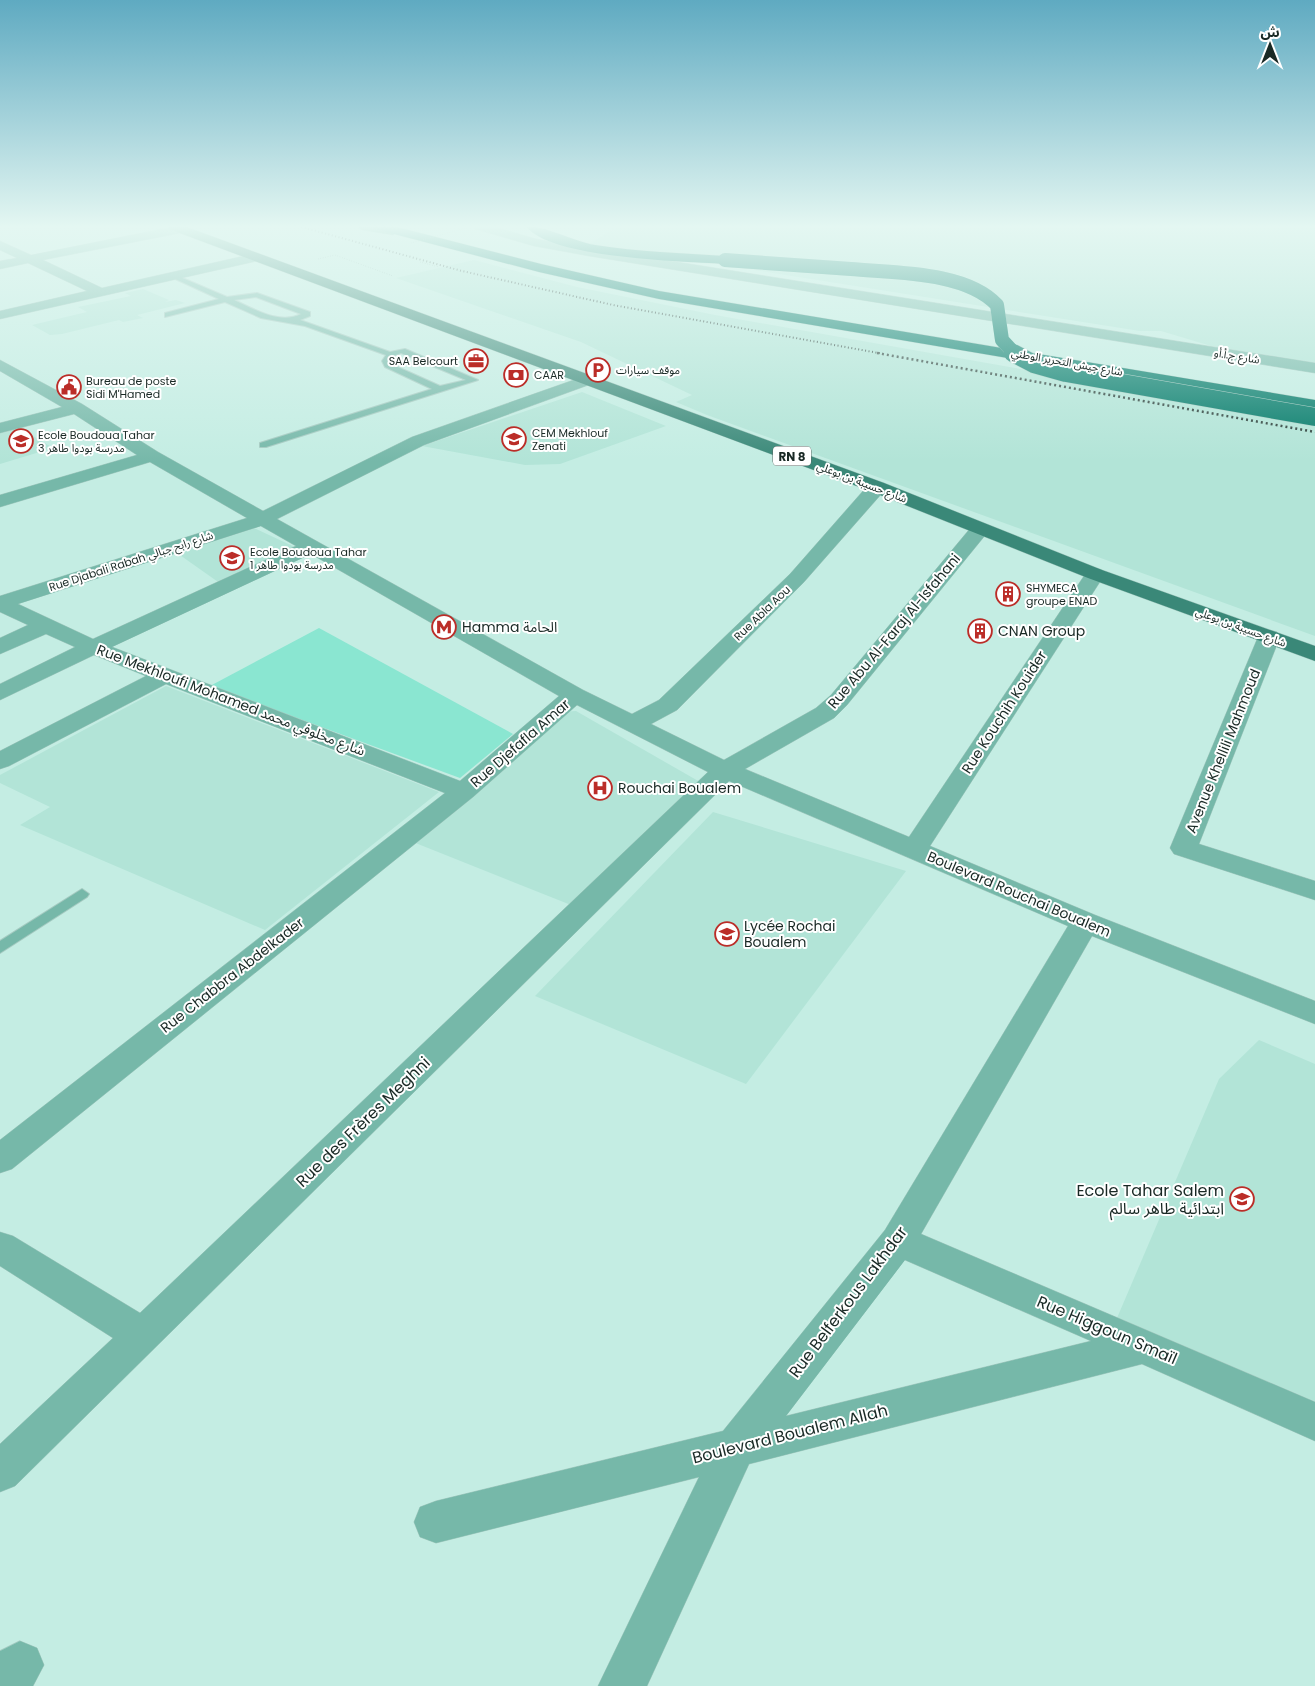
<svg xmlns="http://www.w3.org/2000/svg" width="1315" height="1686" font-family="Poppins,'Noto Sans Arabic',sans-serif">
<rect width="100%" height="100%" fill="#c4ede3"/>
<!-- built -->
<g fill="#b2e4d7">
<path d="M618,226h697v137l-104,-17 -50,-15h-21l-405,-64 -8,-4 -142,-16z"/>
<path d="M474,260l103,27 138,28 600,106v215l-608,-221 -31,-13 16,-7 -111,-53 -185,-64z"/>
<path d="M143,289l26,11 -4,2 11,-2 9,3 -48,12 6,3 -20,4 -4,-2 -57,14 -12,1 -18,-10 55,-13 -9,-5 53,-11 -6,-3z"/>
<path d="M582,392l84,34 -106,38 -35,1 -103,-19z"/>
<path d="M20,428l33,20 -53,16v-31z"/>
<path d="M252,527l47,22 -78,35 -44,-31z"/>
<path d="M166,686l273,106 -174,138 -245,-105 30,-18 -50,-24v-8z"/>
<path d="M576,711l124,71 -124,125 -168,-67 153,-128z"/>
<path d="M713,812l193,59 -160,213 -211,-88z"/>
<path d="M1259,1040l56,24v340l-198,-86 102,-239z"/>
</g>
<!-- green -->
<path fill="#8ae6d1" d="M319,628l194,106 -53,44 -250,-92z"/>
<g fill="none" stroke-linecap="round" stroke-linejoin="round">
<!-- service casing -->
<g stroke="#a5cac1" stroke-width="2">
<g id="service">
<path d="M173,274l54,23 30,-4 53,19v4l-10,4 90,32 15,-3 73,31 -212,67h-6v-4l172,-54 -47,-22 -3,-6 4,-6 -81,-29 -44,-8 -36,-16 -60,15v-4l54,-14 -48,-22zM256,297l45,17c-21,11 -47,-5 -67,-14zM401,353l65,27 -26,6 -49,-22 -1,-3 3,-5z"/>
<path d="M82,889l7,5 -2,3 -87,56v-12z"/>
</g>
</g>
<!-- minor casing -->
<g stroke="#a5cac1" stroke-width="1">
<g id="minor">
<path d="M177,226h7l2,3 -6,4 -137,27 59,28 155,-35 7,4 -7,4 -257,58v-8l87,-20 -59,-28 -28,6v-8l17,-3 -17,-8v-9l31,14z"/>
<path d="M473,226h19l44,13 53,9 726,115v10l-726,-117 -55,-10 -59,-17z"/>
<path d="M0,360l82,44 76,48 105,59 149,-74 170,-60h12l2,3 -2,3 -170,62 -147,74 306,171 49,24 27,-14 131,-126 80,-91h14l2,4 -2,4 -80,91 -127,128 -26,14 73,36 92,-52 15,-13 142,-170h14l3,4 -3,4 -140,172 -13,13 -89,51 164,68 179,-267 7,-2 7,2 3,4 -175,272 165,69 220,86v23l-223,-88 -171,298 394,168v39l-173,-77 -393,100 -102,222h-49l101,-209 -263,66 -16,-6 -6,-15 6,-15 16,-6 287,-70 162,-201 183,-304 -339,-145 -714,705 -15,6v-48l113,-106 -113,-72v-34l13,4 127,77 568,-541 -131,-67 -104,92 -461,372 -12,4v-33l445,-347 -279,-109 -157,82 -9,3v-18l146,-75 -52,-21 -94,45v-16l75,-37 -29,-13 -46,20v-16l28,-13 -28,-13v-16l247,-78 -97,-56 -150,45v-12l137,-40 -63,-41 -74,19v-10l62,-16 -62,-36zM261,526l35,20 -203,93 -75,-35zM311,554l248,142 -99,85 -348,-134zM905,1260l186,81 -305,75z"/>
<path d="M1269,630l8,2 3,5 -81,207 116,37v19l-141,-46 -4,-6 88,-211 3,-5z"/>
<path d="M20,1641l17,7 7,17 -11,21h-33v-35z"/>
</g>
</g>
<!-- primary casing -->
<g stroke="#a5cac1" stroke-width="1">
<g id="primary">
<path d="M167,226h17l700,257 218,87 213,76v15l-227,-83 -218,-87 -701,-262z"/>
<path d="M356,226l41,2 2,3 -6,4 -31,-5z"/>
</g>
</g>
<!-- motorway casing -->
<g stroke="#a5cac1" stroke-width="1">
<g id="motorway">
<path d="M373,226h20l148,38 118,27 656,109v10l-656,-111 -120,-27 -164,-43z"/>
<path d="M526,226c20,0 46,15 69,19 43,7 87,8 130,11l7,4 -7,4c-41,-3 -175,-5 -199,-38z"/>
</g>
</g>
<!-- path -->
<g stroke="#77958d" stroke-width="1" stroke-dasharray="0.5 2" stroke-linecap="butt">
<path d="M318,259l17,-4 58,21"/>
<path d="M420,262l19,5"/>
</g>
<!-- service -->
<use href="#service" fill="#76b8a9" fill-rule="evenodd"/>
<!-- minor -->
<use href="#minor" fill="#76b8a9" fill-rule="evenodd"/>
<!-- primary -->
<use href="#primary" fill="#3a8878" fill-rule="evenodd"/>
<!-- motorway -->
<use href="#motorway" fill="#007867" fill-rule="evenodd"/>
<!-- rail-far1 -->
<path stroke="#2b3e39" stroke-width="2" stroke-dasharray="1 2.5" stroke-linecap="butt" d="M298,226l164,45 151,34 271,49"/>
<!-- rail -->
<path stroke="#2b3e39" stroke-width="2.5" stroke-dasharray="2 3" stroke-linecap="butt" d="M877,353l438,79"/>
<!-- motorway-bridge-far1 casing -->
<g stroke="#a5cac1" stroke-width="14" stroke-linecap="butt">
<path id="motorway-bridge-far1" d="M725,260c42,3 84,6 126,9 42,4 115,2 146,36l5,35 13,14"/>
</g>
<!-- motorway-bridge casing -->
<g stroke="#a5cac1" stroke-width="19" stroke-linecap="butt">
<path id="motorway-bridge" d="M1013,353l21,11 32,9 249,44"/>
</g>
<!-- path-bridge -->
<path stroke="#77958d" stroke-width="1" stroke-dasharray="0.5 2" stroke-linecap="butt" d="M411,243l55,-15"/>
<!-- motorway-bridge-far1 -->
<use href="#motorway-bridge-far1" stroke="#007867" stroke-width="14"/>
<!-- motorway-bridge -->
<use href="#motorway-bridge" stroke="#007867" stroke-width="18"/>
</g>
<!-- sky -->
<linearGradient id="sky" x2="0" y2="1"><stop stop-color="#5faac1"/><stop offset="0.49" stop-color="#e4f7f2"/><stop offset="1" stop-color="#e4f7f2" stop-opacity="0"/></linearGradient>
<rect width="1315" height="462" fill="url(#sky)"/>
<!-- icons -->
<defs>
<g id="office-ring" transform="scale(1.25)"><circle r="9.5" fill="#fff" stroke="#bb2d28" stroke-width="1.5"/><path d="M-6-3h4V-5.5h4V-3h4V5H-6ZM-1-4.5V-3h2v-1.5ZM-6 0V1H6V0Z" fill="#bb2d28"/></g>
<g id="parking-ring" transform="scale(1.25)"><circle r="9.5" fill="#fff" stroke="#bb2d28" stroke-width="1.5"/><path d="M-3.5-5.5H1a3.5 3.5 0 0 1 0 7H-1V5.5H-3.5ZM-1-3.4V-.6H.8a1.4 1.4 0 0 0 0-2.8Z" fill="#bb2d28"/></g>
<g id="bank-ring" transform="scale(1.25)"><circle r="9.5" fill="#fff" stroke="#bb2d28" stroke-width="1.5"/><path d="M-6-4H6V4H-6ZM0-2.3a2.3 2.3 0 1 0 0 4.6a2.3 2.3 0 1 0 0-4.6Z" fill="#bb2d28"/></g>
<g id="civic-ring" transform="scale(1.25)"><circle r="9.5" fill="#fff" stroke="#bb2d28" stroke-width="1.5"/><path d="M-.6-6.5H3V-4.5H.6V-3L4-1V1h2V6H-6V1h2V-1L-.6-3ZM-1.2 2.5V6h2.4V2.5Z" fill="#bb2d28"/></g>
<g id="school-ring" transform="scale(1.25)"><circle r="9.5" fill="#fff" stroke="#bb2d28" stroke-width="1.5"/><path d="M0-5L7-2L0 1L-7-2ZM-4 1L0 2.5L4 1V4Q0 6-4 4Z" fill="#bb2d28"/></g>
<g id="building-ring" transform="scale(1.25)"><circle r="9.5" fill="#fff" stroke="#bb2d28" stroke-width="1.5"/><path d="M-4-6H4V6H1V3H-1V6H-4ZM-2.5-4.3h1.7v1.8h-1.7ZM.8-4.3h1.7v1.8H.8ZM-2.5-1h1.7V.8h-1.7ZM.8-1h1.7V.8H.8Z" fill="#bb2d28"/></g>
<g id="metro-ring" transform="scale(1.25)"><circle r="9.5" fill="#fff" stroke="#bb2d28" stroke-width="1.5"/><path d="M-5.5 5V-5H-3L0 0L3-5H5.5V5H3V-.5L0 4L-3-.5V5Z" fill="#bb2d28"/></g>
<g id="hospital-ring" transform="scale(1.25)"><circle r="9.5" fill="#fff" stroke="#bb2d28" stroke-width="1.5"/><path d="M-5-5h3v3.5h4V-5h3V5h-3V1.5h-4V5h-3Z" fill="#bb2d28"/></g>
</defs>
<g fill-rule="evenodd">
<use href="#office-ring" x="476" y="361"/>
<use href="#parking-ring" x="598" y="370"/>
<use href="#bank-ring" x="516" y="375"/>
<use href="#civic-ring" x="69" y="387"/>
<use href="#school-ring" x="514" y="439"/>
<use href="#school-ring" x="21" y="441"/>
<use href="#school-ring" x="232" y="558"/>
<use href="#building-ring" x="1008" y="594"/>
<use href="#metro-ring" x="444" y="627"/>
<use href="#building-ring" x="980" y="631"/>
<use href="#hospital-ring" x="600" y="788"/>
<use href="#school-ring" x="727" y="934"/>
<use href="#school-ring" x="1242" y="1199"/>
</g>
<g text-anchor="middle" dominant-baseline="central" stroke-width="4" stroke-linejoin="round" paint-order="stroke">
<!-- far-street labels -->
<g font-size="11" fill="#192925" stroke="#fff">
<text transform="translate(1237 356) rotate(9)">شارع ج.أ.أو</text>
<text transform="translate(1067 362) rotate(10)">شارع جيش التحرير الوطني</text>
<text transform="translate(862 482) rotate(21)">شارع حسيبة بن بوعلي</text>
<text transform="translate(131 561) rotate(-18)">Rue Djabali Rabah شارع رابح جبالي</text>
<text transform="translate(762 613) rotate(-44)">Rue Abla Aou</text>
<text transform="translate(1241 627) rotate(20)">شارع حسيبة بن بوعلي</text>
</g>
<!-- far-poi labels -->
<g font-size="11" fill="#192925" stroke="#fff" text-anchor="start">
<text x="458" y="361" text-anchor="end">SAA Belcourt</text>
<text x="616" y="370">موقف سيارات</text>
<text x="534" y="375">CAAR</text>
<text x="86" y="381">Bureau de poste<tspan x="86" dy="13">Sidi M'Hamed</tspan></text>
<text x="532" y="433">CEM Mekhlouf<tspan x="532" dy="13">Zenati</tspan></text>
<text x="38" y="435">Ecole Boudoua Tahar<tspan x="38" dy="13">3 مدرسة بودوا طاهر</tspan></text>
<text x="250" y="552">Ecole Boudoua Tahar<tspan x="250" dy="13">1 مدرسة بودوا طاهر</tspan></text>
<text x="1026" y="588">SHYMECA<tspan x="1026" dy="13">groupe ENAD</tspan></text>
</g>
<!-- shield labels -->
<rect fill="#fff" stroke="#5e6966" stroke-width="1" x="773" y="446.5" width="38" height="19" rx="4"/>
<g font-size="12" font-weight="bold" fill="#192925">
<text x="792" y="456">RN 8</text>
</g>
<!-- poi labels -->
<g font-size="14" fill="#192925" stroke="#fff" text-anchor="start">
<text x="462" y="627">Hamma الحامة</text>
<text x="998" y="631">CNAN Group</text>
<text x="618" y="788">Rouchai Boualem</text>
<text x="744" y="926">Lycée Rochai<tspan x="744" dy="16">Boualem</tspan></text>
</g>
<!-- street labels -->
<g font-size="14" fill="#192925" stroke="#fff">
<text transform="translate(894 631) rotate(-50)">Rue Abu Al-Faraj Al-Isfahani</text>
<text transform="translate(231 700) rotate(21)">Rue Mekhloufi Mohamed شارع مخلوفي محمد</text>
<text transform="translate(1004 712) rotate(-57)">Rue Kouchih Kouider</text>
<text transform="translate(520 743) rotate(-41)">Rue Djefafla Amar</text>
<text transform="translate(1223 751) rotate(-68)">Avenue Khellili Mahmoud</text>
<text transform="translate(1019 894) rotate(23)">Boulevard Rouchai Boualem</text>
<text transform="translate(232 975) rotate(-38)">Rue Chabbra Abdelkader</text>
</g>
<!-- near-street labels -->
<g font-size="16" fill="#192925" stroke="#fff">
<text transform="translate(363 1122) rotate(-44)">Rue des Frères Meghni</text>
<text transform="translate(848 1302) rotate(-53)">Rue Belferkous Lakhdar</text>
<text transform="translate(1107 1330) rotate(23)">Rue Higgoun Smaïl</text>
<text transform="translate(790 1434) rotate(-14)">Boulevard Boualem Allah</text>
</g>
<!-- near-poi labels -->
<g font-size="16" fill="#192925" stroke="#fff" text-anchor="end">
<text x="1224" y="1190">Ecole Tahar Salem<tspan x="1224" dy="18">ابتدائية طاهر سالم</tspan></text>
</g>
</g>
<!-- north arrow -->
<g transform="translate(1270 45)" stroke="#ffffff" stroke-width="4" paint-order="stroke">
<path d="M0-4L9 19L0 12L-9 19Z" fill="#192925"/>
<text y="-8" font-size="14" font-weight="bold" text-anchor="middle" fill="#192925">ش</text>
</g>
</svg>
